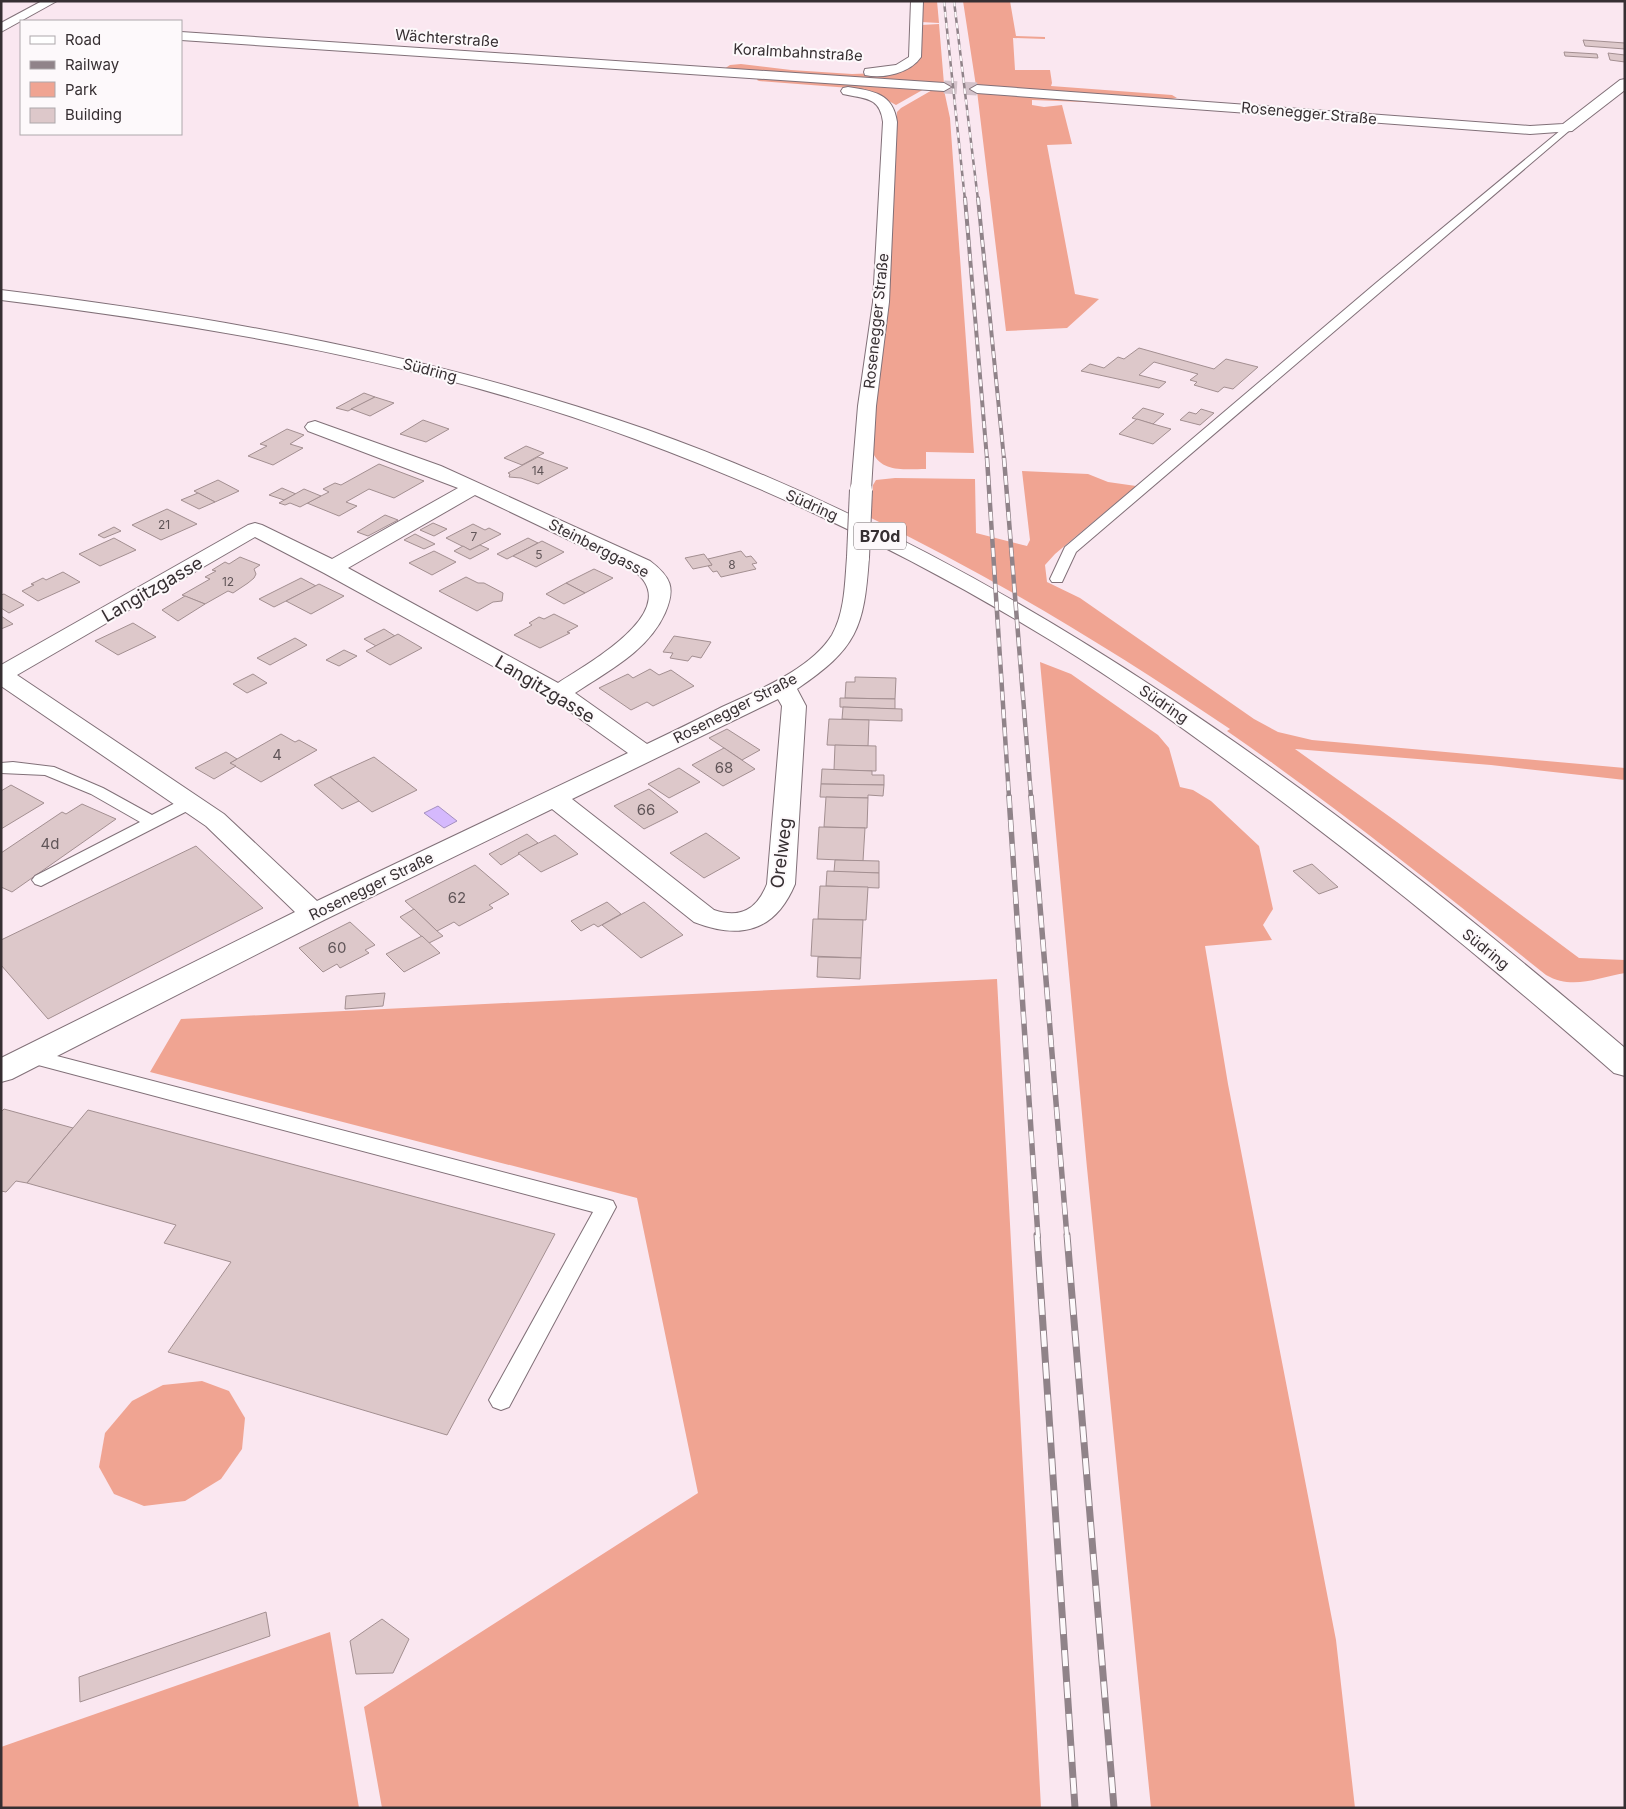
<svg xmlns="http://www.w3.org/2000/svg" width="1626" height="1809" font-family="Inter,sans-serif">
<rect width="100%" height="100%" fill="#fae7f0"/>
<!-- green -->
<g fill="#f0a492">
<path d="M921,1h16l2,22 -18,-1z"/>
<path d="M963,1h47l6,35 29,1v2l-32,-1 2,32h35l2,13 -1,3 121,9 5,3 -6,1 -195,-13z"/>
<path d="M939,24l5,60 -220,-15 6,-4 11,-1 50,6 61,4 30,-1 24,-4 10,-6 4,-6 1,-32z"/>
<path d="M758,78l168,10 -30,17 -20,-11 -26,-6 -91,-7 -2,-1z"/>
<path d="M934,89l10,1 6,28 24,335 -48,-1v17c-19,0 -44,4 -53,-16l3,-46 13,-101 8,-194 4,-4z"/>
<path d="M977,91l182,14 -127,-5v5l12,2 18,-2 10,39 -25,1 28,149 24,5 -32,29 -61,3z"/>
<path d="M1022,471l66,3 20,8 28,4 -81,68 -10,11 2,17 33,16 174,121 24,13 34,8 313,28v12l-134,-15 -196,-16 102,73 182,136 46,2v13c-28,5 -53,17 -79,2 -105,-84 -209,-168 -319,-244l3,-2c-115,-78 -233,-150 -359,-211l2,-33 3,-5 19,-2 80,1 1,54 51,13 3,-6z"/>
<path d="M1040,662l31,12 87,61 11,13 11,39 13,3 18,11 48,45 14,63 -10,16 9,15 -67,6 23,138 108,556 19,168h-204l-64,-640z"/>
<path d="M997,979l44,829h-659l-18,-101 334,-214 -61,-295 -487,-126 31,-53z"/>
<path d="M202,1381l27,10 16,27 -3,31 -21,30 -36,22 -41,5 -30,-12 -15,-27 6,-34 27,-32 31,-16z"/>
<path d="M330,1632l29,176h-358v-61z"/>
</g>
<!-- water -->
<path fill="#d5b9fd" stroke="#a590c0" d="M438,806l19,15 -13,7 -20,-15z"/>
<!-- building -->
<g fill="#ddc8ca" stroke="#a38f91">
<path d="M1583,40l42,3v6l-40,-3z"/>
<path d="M1564,52l33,2 1,4 -33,-2z"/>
<path d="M1608,53l17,2v7l-15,-2z"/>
<path d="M1139,348l75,21 12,-10 32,8 -25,22 -9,-2 -6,5 -24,-7 3,-3 -7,-2 8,-6 -44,-12 -15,13 27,7 -7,6 -78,-17 9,-7 14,4 14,-11 6,2z"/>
<path d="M364,393l11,4 -27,14 -12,-3z"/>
<path d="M375,397l19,6 -24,13 -19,-7z"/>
<path d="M1143,408l21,6 -11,10 -21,-6z"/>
<path d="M1201,409l13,4 -14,12 -20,-5 9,-8 7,2z"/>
<path d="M1137,419l16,5 18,5 -18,15 -34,-10z"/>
<path d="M423,420l26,9 -23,13 -26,-8z"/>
<path d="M287,429l17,6 -14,9 13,4 -30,17 -25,-9 19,-10 -7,-2z"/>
<path d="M526,446l18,7 -22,12 -18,-7z"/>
<path d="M538,457l30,11 -30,16 -17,-6 -12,-1 1,-3 -2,-1z"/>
<path d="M379,464l45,17 -30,17 -25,-9 -23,13 11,4 -18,10 -32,-13 22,-11 -6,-3 12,-6 6,2z"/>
<path d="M218,480l21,11 -24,11 -21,-11z"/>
<path d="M282,488l14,6 -12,6 -15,-5z"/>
<path d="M304,489l17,7 -21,11 -10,-4 -5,2 -6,-2z"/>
<path d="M198,493l17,9 -16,7 -18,-9z"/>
<path d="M167,509l30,15 -36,16 -29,-15z"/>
<path d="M385,515l13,5 -30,16 -11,-4z"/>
<path d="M433,523l14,6 -13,7 -14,-6z"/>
<path d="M473,524l12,6 4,-2 12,6 -31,16 -24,-12z"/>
<path d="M114,527l7,4 -17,7 -6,-3z"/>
<path d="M415,534l20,10 -11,5 -20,-9z"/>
<path d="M114,538l22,12 -36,16 -21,-12z"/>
<path d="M528,538l10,5 -31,16 -10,-5z"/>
<path d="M542,541l22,11 -28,15 -23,-11z"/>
<path d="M480,545l9,4 -19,10 -16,-8 9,-5 7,4z"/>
<path d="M434,551l22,11 -24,13 -23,-12z"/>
<path d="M741,551l5,6 5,-1 6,7 -5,1 4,5 -35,8 -4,-6 -4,1 -5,-6 4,-1 -4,-6z"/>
<path d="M704,554l8,11 -19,4 -8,-11z"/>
<path d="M240,557l20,8 -6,4 2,5 -2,4 -6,5 -15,10 -5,-2 -23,13 -23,-9 28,-16 -5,-2 11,-6 -4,-1 13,-8 4,2z"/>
<path d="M594,569l19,9 -28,15 -19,-10z"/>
<path d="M63,572l17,10 -42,19 -16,-10 12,-6 -3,-1 12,-6 3,2z"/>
<path d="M466,577l12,6h6l19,10 -1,8 -9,1 -16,9 -38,-20z"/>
<path d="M301,578l15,8 -42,21 -15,-8z"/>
<path d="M566,583l19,10 -21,11 -18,-10z"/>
<path d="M319,584l25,12 -33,18 -25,-13z"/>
<path d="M4,594l20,11 -15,8 -8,-5v-13z"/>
<path d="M185,596l20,8 -27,17 -16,-11z"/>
<path d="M554,614l24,12 -11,6 3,1 -30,15 -26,-13 18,-10 -3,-2 10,-6 5,2z"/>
<path d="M1,616l12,8 -12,5z"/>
<path d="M133,623l23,14 -38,18 -23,-14z"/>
<path d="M384,629l11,7 -19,10 -12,-7z"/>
<path d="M398,634l24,14 -32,17 -24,-14z"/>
<path d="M674,636l37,6 -10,16 -9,-2 -4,5 -18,-3 3,-5 -10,-1z"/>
<path d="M295,638l12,7 -37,20 -13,-7z"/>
<path d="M344,650l13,6 -18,10 -13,-6z"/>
<path d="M650,669l9,6 12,-5 23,16 -41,20 -6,-4 -16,8 -32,-22 29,-14 5,4z"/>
<path d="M253,674l14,9 -20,10 -14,-9z"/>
<path d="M855,677l41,1 -1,21 -50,-1 1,-16h9z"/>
<path d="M840,698l55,1v10l-55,-2z"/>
<path d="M843,707l59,2v12l-60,-2z"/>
<path d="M829,719l40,1 -1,26 -41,-1z"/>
<path d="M727,729l33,21 -18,10 -33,-22z"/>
<path d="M281,734l14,8 4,-2 18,10 -56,32 -31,-19z"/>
<path d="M835,745l41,1v25l-42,-1z"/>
<path d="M724,748l31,21 -32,17 -31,-21z"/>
<path d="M226,752l11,7 -7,4 6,3 -22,13 -19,-11z"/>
<path d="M374,757l43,33 -45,22 -42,-35z"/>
<path d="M679,768l21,14 -31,16 -21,-14z"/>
<path d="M822,769l50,2v4h12v10l-63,-1z"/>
<path d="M330,777l29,24 -17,8 -28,-24z"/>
<path d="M821,784l63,1 -1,11 -15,-1v3l-48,-1z"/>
<path d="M11,785l33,18 -43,26v-38z"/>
<path d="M649,789l29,23 -34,17 -30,-23z"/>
<path d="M826,797l42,1 -1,30 -43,-1z"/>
<path d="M82,804l34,15 -104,73 -11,-5v-34l61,-41 4,2z"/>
<path d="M819,827l46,1 -2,33 -46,-2z"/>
<path d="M706,833l34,25 -36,20 -34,-25z"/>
<path d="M527,834l11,9 -37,22 -12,-11z"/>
<path d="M555,835l23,19 -37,18 -23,-19z"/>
<path d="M196,846l67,62 -215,111 -47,-54v-25z"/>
<path d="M835,860l44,1v12l-45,-1z"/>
<path d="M1312,864l26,23 -19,7 -26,-23z"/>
<path d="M475,865l34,29 -20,11 4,3 -34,18 -5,-4 -17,9 -32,-30z"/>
<path d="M827,871l52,2v15l-53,-2z"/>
<path d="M820,886l48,1 -2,33 -48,-1z"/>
<path d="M607,902l14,12 -23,13 -4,-3 -13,7 -10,-10z"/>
<path d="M644,902l39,33 -42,23 -39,-33z"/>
<path d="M414,909l23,22 6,5 -14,7 -29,-26z"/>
<path d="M813,919l50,1 -2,38 -50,-2z"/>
<path d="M350,922l25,23 -10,5 4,3 -29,15 -3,-4 -14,8 -24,-24z"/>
<path d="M422,936l18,17 -36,19 -18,-18z"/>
<path d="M818,957l43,1 -1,21 -43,-2z"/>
<path d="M385,993l-2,13 -38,3 1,-13z"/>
<path d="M4,1109l69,19 -46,55 -11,-2 -10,11 -5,-1v-79z"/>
<path d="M88,1110l467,124 -108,201 -279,-83 63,-90 -67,-19 12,-18 -149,-42z"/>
<path d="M266,1612l4,24 -190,66 -1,-25z"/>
<path d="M382,1619l27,20 -16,34 -37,1 -6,-33z"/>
</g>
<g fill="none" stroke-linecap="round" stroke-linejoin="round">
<!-- minor-tunnel -->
<path stroke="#d3c2ca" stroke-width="13" stroke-dasharray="13 7" stroke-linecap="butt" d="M944,87l33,2"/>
<!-- service casing -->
<g stroke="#817078" stroke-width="2">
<g id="service">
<path d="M1567,125l4,3 -1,2 -494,422 -14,30h-10l-2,-3 15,-32 311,-264z"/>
<path d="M13,762l41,5 49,21 49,27 31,-16h12l2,4 -2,4 -154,79 -6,-2 -3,-4 3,-4 105,-54 -49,-28 -46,-19 -44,-2v-10z"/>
<path d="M30,1049l576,150 7,2 3,6 -107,200 -8,3 -8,-3 -4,-7 104,-188 -570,-151 -3,-5 3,-5z"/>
</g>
</g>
<!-- minor casing -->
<g stroke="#817078" stroke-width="2">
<g id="minor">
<path d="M42,1h15l-56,31v-9z"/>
<path d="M911,1h12l-2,56c-11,16 -37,22 -56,18l-1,-3 1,-3 31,-4 13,-8z"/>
<path d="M181,32l763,51 7,4 -7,4 -763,-51z"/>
<path d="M1625,79v11l-53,41 -42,3 -553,-41 -7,-4 7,-4 553,41 33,-2 57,-44z"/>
<path d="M848,87c25,4 45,6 49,35l-8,180 -13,104 -5,84 -3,4 -7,2 -7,-2 -3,-4 7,-84 15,-104 10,-180c-3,-26 -19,-23 -40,-28l-2,-3 2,-3z"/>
<path d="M315,421l126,45 209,95c21,16 26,27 15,52 -17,38 -57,58 -90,80l72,51c25,-12 50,-24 75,-37 36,-17 88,-37 110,-72 13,-23 13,-53 15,-78l3,-5 8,-1 8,1 3,5c-5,72 -12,91 -72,132l9,17 -11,178c-20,48 -55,56 -101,38l-142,-113 -228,111 -312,159 -11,3v-24l294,-146 -89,-86 -205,-140v-21l247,-140 7,-2 7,2 70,34 126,-71 -150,-57 -3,-4 3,-4zM475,495l159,76c52,39 -47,93 -76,112l-210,-115zM255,537l69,36 227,125 77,55 -311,148 -93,-87 -207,-139zM778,699l4,7 -15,178c-10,25 -26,35 -53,26l-142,-111z"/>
</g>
</g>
<!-- primary casing -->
<g stroke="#817078" stroke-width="2">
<path id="primary" d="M1,290c219,27 436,66 644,139 370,131 684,367 980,619v28l-11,-3c-106,-93 -214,-182 -326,-267 -76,-57 -152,-113 -233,-163 -133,-82 -273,-150 -420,-204 -204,-76 -419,-112 -634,-139z"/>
</g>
<!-- service -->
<use href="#service" fill="#fff" fill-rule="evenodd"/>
<!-- minor -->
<use href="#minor" fill="#fff" fill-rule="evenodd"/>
<!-- primary -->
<use href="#primary" fill="#fff" fill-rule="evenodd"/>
<!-- rail-far4 casing -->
<g stroke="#908389" stroke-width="2.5">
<g id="rail-far4">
<path d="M944,1l21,199"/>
<path d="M954,1l24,199"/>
</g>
</g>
<!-- rail-far3 casing -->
<g stroke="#908389" stroke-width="4">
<g id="rail-far3">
<path d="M965,198l22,261"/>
<path d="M978,198l26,261"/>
</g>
</g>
<!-- rail-far2 casing -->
<g stroke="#908389" stroke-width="4.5">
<g id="rail-far2">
<path d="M987,458l22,339"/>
<path d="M1004,458l27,339"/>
</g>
</g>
<!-- rail-far1 casing -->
<g stroke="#908389" stroke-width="5.5">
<g id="rail-far1">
<path d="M1009,796l29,441"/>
<path d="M1031,796l36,441"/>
</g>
</g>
<!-- rail casing -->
<g stroke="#908389" stroke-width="7">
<g id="rail">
<path d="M1037,1235l38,573"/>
<path d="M1067,1235l47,573"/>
</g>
</g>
<!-- rail-far4 -->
<use href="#rail-far4" stroke="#fdf9fb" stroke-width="2" stroke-dasharray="5.5" stroke-linecap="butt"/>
<!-- rail-far3 -->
<use href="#rail-far3" stroke="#fdf9fb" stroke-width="2.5" stroke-dasharray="7" stroke-linecap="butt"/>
<!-- rail-far2 -->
<use href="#rail-far2" stroke="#fdf9fb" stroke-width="3" stroke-dasharray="9" stroke-linecap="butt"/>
<!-- rail-far1 -->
<use href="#rail-far1" stroke="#fdf9fb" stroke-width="4" stroke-dasharray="12" stroke-linecap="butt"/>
<!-- rail -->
<use href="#rail" stroke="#fdf9fb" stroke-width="5" stroke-dasharray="16" stroke-linecap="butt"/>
<!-- minor-bridge casing -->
<g stroke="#817078" stroke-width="24" stroke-linecap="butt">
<path id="minor-bridge" d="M858,557l3,-67"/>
</g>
<!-- minor-bridge -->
<use href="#minor-bridge" stroke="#fff" stroke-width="22"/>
</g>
<g text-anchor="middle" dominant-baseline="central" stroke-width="4" stroke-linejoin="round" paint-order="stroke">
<!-- far-number labels -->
<g font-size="12" fill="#605558">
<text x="538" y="470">14</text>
<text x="164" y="524">21</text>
<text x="474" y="536">7</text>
<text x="539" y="554">5</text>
<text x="732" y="564">8</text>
<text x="228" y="581">12</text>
</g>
<!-- far-street labels -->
<g font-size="15" fill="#362f32" stroke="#fdf9fb">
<text transform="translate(447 38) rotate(4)">Wächterstraße</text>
<text transform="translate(798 52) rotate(3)">Koralmbahnstraße</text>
<text transform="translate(1309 113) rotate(5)">Rosenegger Straße</text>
<text transform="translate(876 321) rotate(-84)">Rosenegger Straße</text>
<text transform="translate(430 370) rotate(15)">Südring</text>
<text transform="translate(812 505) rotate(24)">Südring</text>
<text transform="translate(599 548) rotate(27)">Steinberggasse</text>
<text transform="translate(1164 704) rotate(34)">Südring</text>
<text transform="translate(735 708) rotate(-27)">Rosenegger Straße</text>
<text transform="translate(371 886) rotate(-26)">Rosenegger Straße</text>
<text transform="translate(1486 949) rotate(39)">Südring</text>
</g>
<!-- number labels -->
<g font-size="15" fill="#605558">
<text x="277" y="754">4</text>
<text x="724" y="767">68</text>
<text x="646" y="809">66</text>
<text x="50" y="843">4d</text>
<text x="457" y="897">62</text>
<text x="337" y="947">60</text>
</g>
<!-- shield labels -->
<rect fill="#fdf9fb" stroke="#726c6e" stroke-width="1" x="854" y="522.5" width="52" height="27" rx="4"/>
<g font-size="16" font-weight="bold" fill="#362f32">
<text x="880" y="536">B70d</text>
</g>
<!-- street labels -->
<g font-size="18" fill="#362f32" stroke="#fdf9fb">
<text transform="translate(152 589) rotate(-30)">Langitzgasse</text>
<text transform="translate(545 689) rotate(31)">Langitzgasse</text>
<text transform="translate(781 853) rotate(-83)">Orelweg</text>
</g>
</g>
<!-- border -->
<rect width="1626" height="1809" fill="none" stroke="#362f32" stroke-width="5"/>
<!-- legend -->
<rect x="20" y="20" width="162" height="115" fill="#fdf9fb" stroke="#ada8ab"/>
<rect x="30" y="36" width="25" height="8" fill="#ffffff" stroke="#ada8ab"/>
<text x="65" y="45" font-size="15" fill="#362f32">Road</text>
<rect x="30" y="61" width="25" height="8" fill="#908389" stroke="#ada8ab"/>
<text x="65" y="70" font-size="15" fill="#362f32">Railway</text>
<rect x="30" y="82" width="25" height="15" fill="#f0a492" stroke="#ada8ab"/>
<text x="65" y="95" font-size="15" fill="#362f32">Park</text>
<rect x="30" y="108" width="25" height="15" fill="#ddc8ca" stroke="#ada8ab"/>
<text x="65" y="120" font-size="15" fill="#362f32">Building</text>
</svg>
